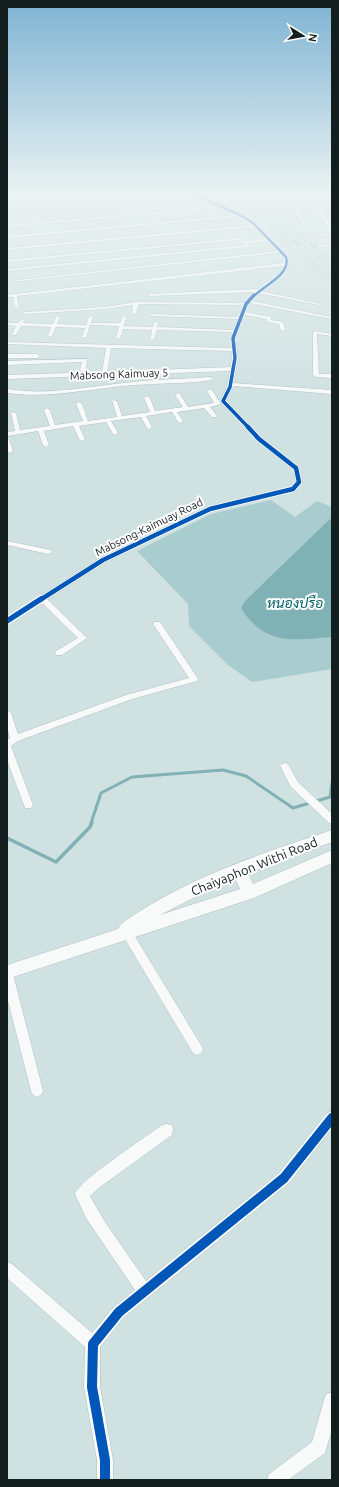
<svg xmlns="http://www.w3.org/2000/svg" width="339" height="1487" font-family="Ubuntu,Sarabun,sans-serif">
<rect width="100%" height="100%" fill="#d0e1e1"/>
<!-- green -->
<path fill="#a9cdcf" d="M271,500l24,17 22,-16 15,6v162l-80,13 -24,-17 -39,-39 -1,-22 -51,-53 74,-37z"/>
<!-- water -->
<path fill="#80b1b4" d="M330,519l2,1v117c-39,3 -67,9 -91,-29l4,-7z"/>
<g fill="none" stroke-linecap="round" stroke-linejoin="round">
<!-- stream-far1 -->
<path stroke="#80b1b4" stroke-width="3" d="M91,823l10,-30 31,-16 91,-7 23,6 47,32 37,-11 2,-14"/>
<!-- stream -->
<path stroke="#80b1b4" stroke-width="3.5" d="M7,838l49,24 34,-35 2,-5"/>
<!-- street-tunnel -->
<path stroke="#aababa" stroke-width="4" stroke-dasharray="4 2" stroke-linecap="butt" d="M285,241l32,4"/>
<!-- street casing -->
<g stroke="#b1bebf" stroke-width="1">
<g id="street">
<path d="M9,193h2l3,4 26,-1 -25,3 3,5 14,-2 2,1 -15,3 2,2 -2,1 -9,-11z"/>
<path d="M122,193h22l-46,4 -2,-1z"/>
<path d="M190,193h5l48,22 11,7 34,35 1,7 -3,7 -26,20 61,13 -2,1 -61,-12 -7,8 81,16v2l-83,-16 -4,9 26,5v3l12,2 2,8 -4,1 -2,-7 -12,-2v-3l-23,-4 -9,23 3,20 -5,25 99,7v4l-99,-8 -7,15 35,37 37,29 4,15 -7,8 -83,20 -106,52 -59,37 40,39 -25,17h-6l-1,-2 1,-2 22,-13 -37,-36 -34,21v-5l93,-60 108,-50 83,-20 5,-6 -3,-13 -36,-29 -37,-39 7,-14 3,-16 -223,8v-4l95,-3 4,-24 -99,-4v-2l225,6 -1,-10 2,-6 -76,-2 -3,9 -2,1 -2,-1 2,-9 -29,-1 -3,9 -2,1 -2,-1 3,-12 -29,-1 -4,13 -4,-1 3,-9 -29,-1 -4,9 -2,1 -2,-1 3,-9 -30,-1 -5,9h-2l-2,-1 4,-8 -9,-1v-2h11l4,-4 2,1 -1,3 30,1 3,-7 2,-1 2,1 -3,7 29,1 3,-8 2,-1 2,1 -2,6h29l2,-6 2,-1 2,1 -2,9 29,1 1,-4 2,-1 2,1 -1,4 77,3 4,-11 -87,-3 -2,-1 2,-1 88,3 4,-12 -104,-1 -3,9 -2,1 -2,-1 1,-8 -28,4 -80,5 -2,-1 2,-1 80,-5 31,-5 109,1 10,-11 -105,4 -2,-1 2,-1 108,-5 21,-16 4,-3 1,-4 -267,30 2,11 -2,1 -2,-1 -2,-10h-6v-2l277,-32v-6l-4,-4 -268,29 -2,-1 268,-30 -10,-10 -21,2 3,3 -2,1 -241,24v-2l238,-24 -5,-5 -233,22v-2l234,-22 4,3 21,-2 -11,-12 -248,23v-2l246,-23 -12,-8 -234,21v-2l230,-21 -18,-8 -38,5 -174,15v-2l174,-15 35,-5zM111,348l121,3 -1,16 -124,5z"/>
<path d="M224,193h4l2,6h-2z"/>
<path d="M286,193h4l16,34 -3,-1z"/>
<path d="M309,193h4l8,15 11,-1v2l-10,1 10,19v6l-18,2 -2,-1 18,-3z"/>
<path d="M317,244l15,2v2l-16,-2z"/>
<path d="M315,331l17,3v2l-15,-2 2,40h13v4l-16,-1 -3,-2v-43z"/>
<path d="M7,354h30l3,2 -3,2h-30z"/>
<path d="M87,359l-1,11 -3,2 -3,-2 2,-8 -75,3v-4z"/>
<path d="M210,377l3,2 -1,1c-25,4 -52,3 -77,5 -43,3 -85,14 -128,8v-4c42,7 84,-3 126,-7 25,-3 51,-3 77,-5z"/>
<path d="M210,389l2,1 9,14 -11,3 7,9 -1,1h-4l-8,-9 -27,4 6,9 -3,2 -2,-1 -6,-10 -26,4 6,11 -3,2 -2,-1 -6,-11 -30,4 7,12 -3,2 -2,-1 -7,-12 -27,4 6,13 -3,2 -3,-2 -6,-13 -29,5 5,14 -3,2 -3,-2 -5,-14 -30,5 5,15 -3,2 -3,-2v-19l8,-1 -4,-19 5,1 4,17 30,-4 -6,-16 3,-2 3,2 5,15 28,-4 -7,-17 3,-2 3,2 6,17 29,-4 -5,-17 5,1 5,15 28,-4 -6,-14 3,-2 3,2 5,13 28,-4 -8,-12 3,-2 2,1 8,13 26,-4 -7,-12z"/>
<path d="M7,541l44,9 1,2 -4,2 -41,-9z"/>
<path d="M154,622h6l37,55 1,2 -1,2 -65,18 -114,42 -7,5 22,59 -2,3h-6l-18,-48v-20l3,-2 -3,-11v-17l4,3 7,21 108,-39 63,-17 -36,-54z"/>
<path d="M285,763l3,1 10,18 34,32v10l-3,-1 -38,-36 -11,-21 2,-2z"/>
<path d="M127,928l4,2 70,115 2,4 -2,4 -4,2 -4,-2 -70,-117 -1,-3 1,-3z"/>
<path d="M7,969l4,1 2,4 30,117 -2,4 -4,2 -4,-2 -2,-4 -24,-94z"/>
<path d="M332,1112v16l-43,55 -165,134 -24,30v40l13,73v20h-16v-20l-13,-73 1,-40 -78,-69v-16l5,2 80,69 22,-26 21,-17 -49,-72 -11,-24c7,-16 70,-56 87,-69l5,-1 5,1 1,5 -1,5 -72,52 -10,9 15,26 41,59 133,-108 48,-60z"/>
<path d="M332,1392v37l-7,24 -37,27h-21l2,-6 43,-32 12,-42 2,-6z"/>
</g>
</g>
<!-- secondary casing -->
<g stroke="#b1bebf" stroke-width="1">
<path id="secondary" d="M332,830v12l-84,31 5,11 79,-34v13l-78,35 -247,81v-14l111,-36c4,-8 12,-11 19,-16 58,-38 129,-61 195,-83zM235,878l5,11 -80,26 45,-23z"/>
</g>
<!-- highway casing -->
<g stroke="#b2bbbb" stroke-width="1">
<g id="highway">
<path d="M246,193h6c22,33 49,60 80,83v6c-7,-1 -13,-8 -18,-12 -27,-22 -49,-47 -68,-77z"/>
<path d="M261,193h6c18,27 39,50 65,69v6c-6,-1 -11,-6 -15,-10 -23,-19 -41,-40 -56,-65z"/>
</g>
</g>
<!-- street -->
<use href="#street" fill="#f8fafa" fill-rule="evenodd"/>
<!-- secondary -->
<use href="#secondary" fill="#f8fafa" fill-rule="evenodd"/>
<!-- highway -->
<use href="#highway" fill="#cbdbdc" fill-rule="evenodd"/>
<!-- cycleway-far4 casing -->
<g stroke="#fff" stroke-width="3.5">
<path id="cycleway-far4" d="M192,193l50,23 11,7 33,34c5,18 -22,28 -32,39"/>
</g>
<!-- cycleway-far3 casing -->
<g stroke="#fff" stroke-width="5">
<path id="cycleway-far3" d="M249,428l-26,-27 7,-14 5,-29 -2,-20 13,-34 8,-9"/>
</g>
<!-- cycleway-far2 casing -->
<g stroke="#fff" stroke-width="6">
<path id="cycleway-far2" d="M40,600l63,-40 107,-51 83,-20 6,-7 -3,-14 -37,-29 -11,-12"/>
</g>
<!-- cycleway-far1 casing -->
<g stroke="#fff" stroke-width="8">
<path id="cycleway-far1" d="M7,621l34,-22"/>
</g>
<!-- cycleway casing -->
<g stroke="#fff" stroke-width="12">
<path id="cycleway" d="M105,1480v-20l-13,-73 1,-43 26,-32 165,-134 48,-60"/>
</g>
<!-- cycleway-far4 -->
<use href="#cycleway-far4" stroke="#0057b8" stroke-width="2.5"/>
<!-- cycleway-far3 -->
<use href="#cycleway-far3" stroke="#0057b8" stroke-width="3.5"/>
<!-- cycleway-far2 -->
<use href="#cycleway-far2" stroke="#0057b8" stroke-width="4.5"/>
<!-- cycleway-far1 -->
<use href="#cycleway-far1" stroke="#0057b8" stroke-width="5.5"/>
<!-- cycleway -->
<use href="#cycleway" stroke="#0057b8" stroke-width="10"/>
</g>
<!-- sky -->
<linearGradient id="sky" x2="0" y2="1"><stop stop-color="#7eb3d3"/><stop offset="0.48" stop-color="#eaf2f2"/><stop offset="1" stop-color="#eaf2f2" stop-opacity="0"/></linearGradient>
<rect width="339" height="401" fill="url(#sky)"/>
<g text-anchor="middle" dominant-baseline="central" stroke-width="4" stroke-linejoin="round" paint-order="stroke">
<!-- far-street labels -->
<g font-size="11" fill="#131e1f" stroke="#fff">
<text transform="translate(119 374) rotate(-2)">Mabsong Kaimuay 5</text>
<text transform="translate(149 527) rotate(-26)">Mabsong-Kaimuay Road</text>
</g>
<!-- street labels -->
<g font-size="13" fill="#131e1f" stroke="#fff">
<text transform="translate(254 866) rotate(-22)">Chaiyaphon Withi Road</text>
</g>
<!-- water labels -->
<g font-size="14" font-style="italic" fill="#026167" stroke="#fff">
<text x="295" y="603">หนองปรือ</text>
</g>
</g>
<!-- border -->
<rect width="339" height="1487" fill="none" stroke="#131e1f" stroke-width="16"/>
<!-- north arrow -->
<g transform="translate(303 36) rotate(101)" stroke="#ffffff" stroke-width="3" paint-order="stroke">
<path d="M0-3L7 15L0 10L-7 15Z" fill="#131e1f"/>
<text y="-6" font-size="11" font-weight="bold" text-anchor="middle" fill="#131e1f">N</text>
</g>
</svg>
